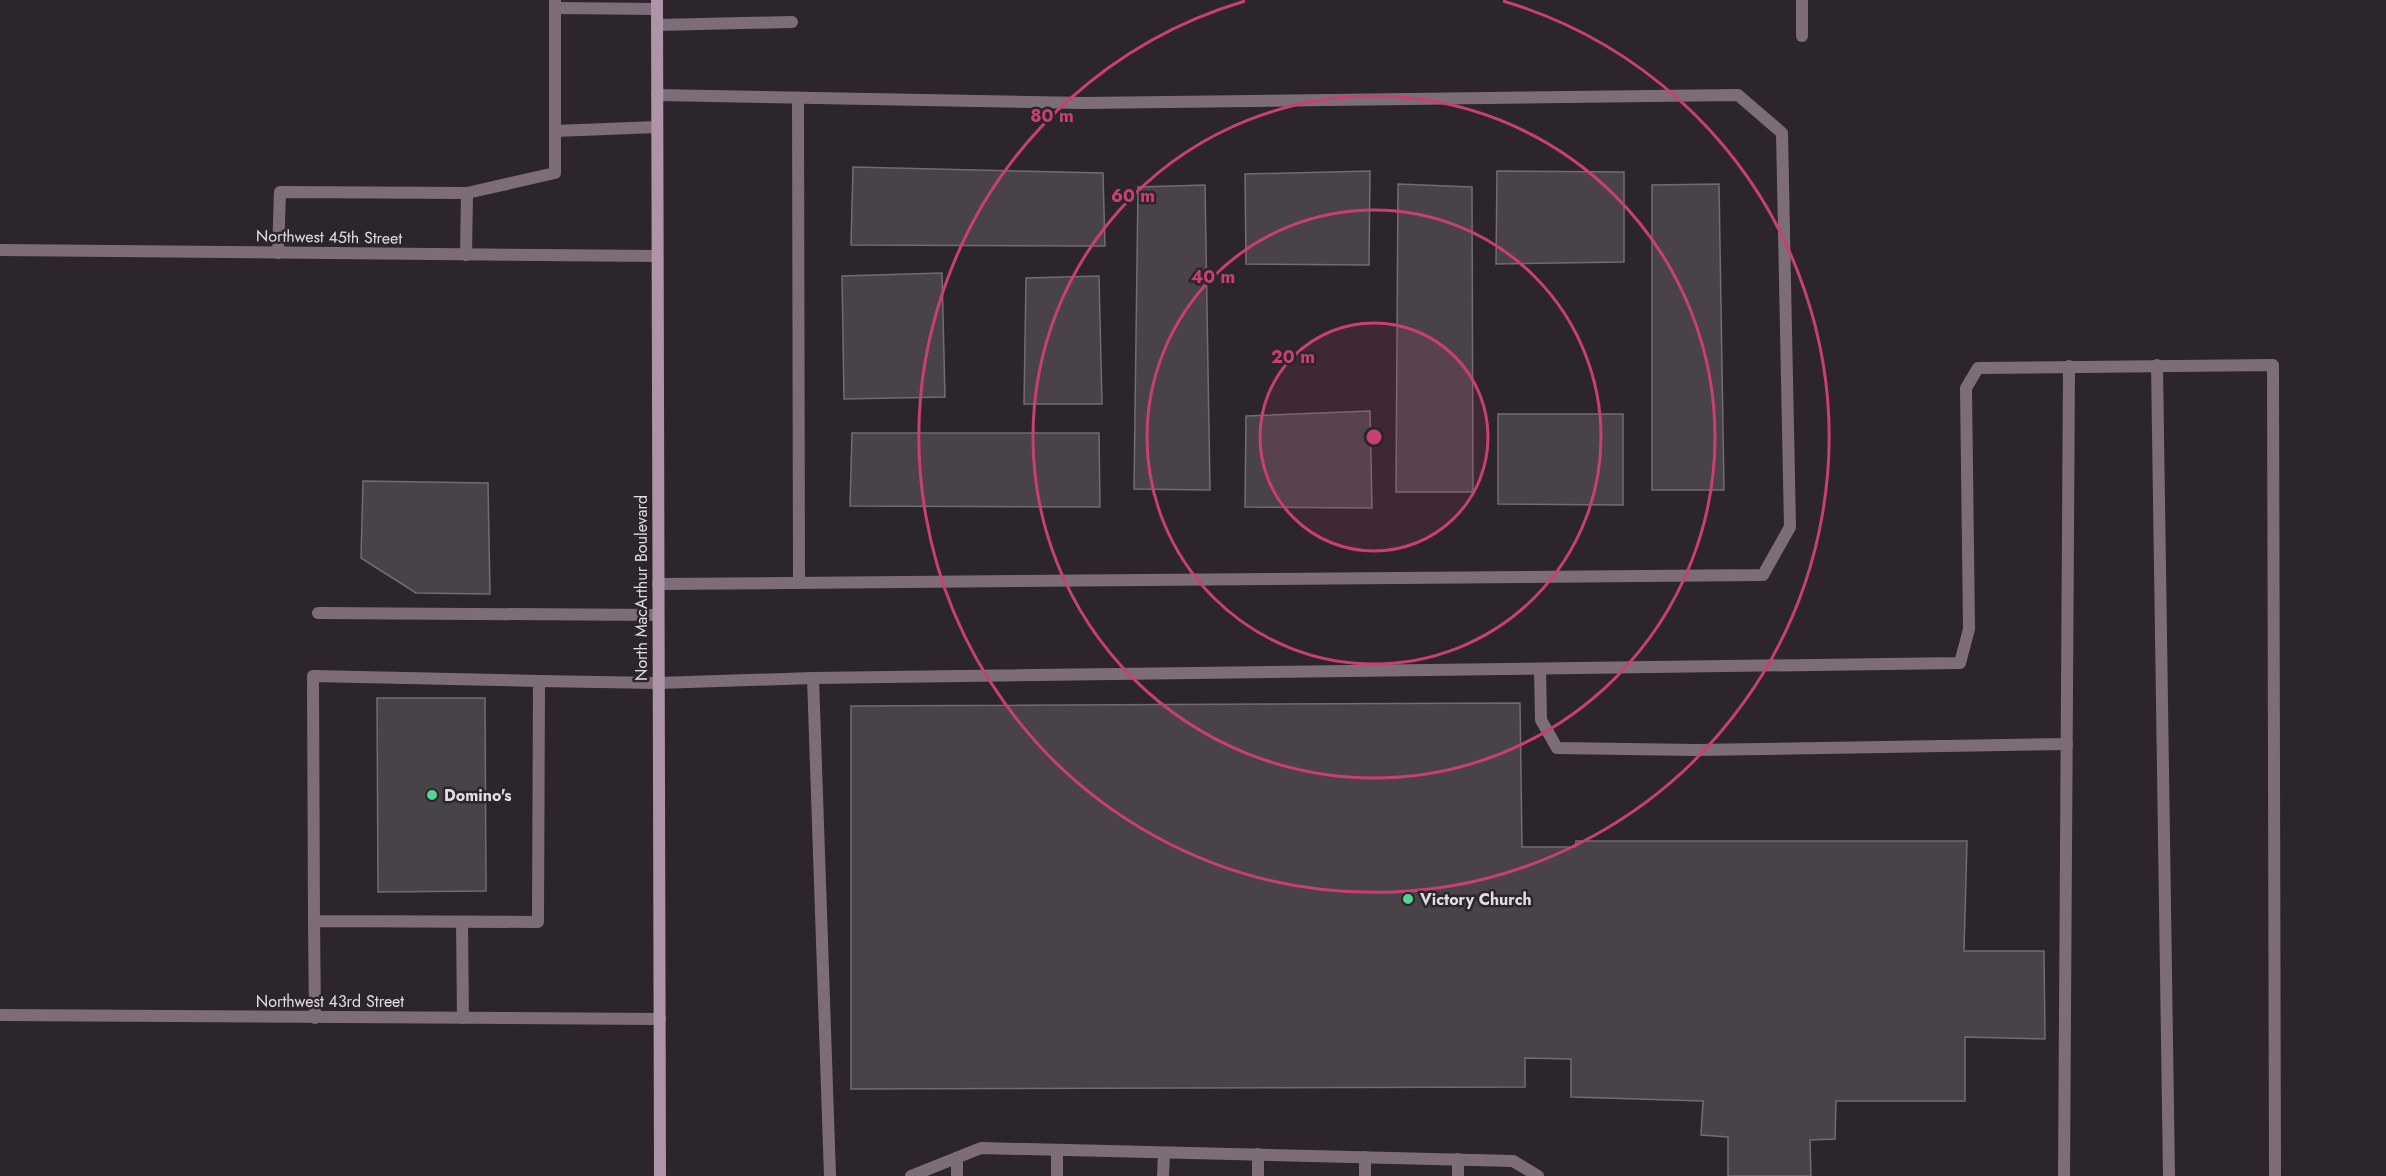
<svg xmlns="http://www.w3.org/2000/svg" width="2386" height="1176" font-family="Jost,sans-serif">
<rect width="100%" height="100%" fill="#2c252b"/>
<!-- building -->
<g fill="#494248" stroke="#736b71" stroke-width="1.5">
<path d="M853,167l250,6 2,73 -254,-1z"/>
<path d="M1370,171l-1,94 -123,-1 -1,-90z"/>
<path d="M1497,171l127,1v90l-128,2z"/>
<path d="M1398,184l74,3 1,305h-77z"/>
<path d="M1719,184l5,306h-72v-305z"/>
<path d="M1205,185l5,305 -76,-1 4,-302z"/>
<path d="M942,273l3,124 -101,2 -2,-123z"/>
<path d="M1099,276l3,128h-78l2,-126z"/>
<path d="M1370,411l2,97 -127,-1 1,-91z"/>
<path d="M1498,414h125v91l-125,-1z"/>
<path d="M852,433h247l1,74 -250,-1z"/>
<path d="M363,481l125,2 2,111 -74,-1 -55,-35z"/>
<path d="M377,698h108l1,193 -108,1z"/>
<path d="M1520,703l2,144h53l1,-6h391l-3,110h80l1,88 -80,-2v64h-129l-1,38 -25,1 1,36h-83v-39l-27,-2 2,-34 -132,-4v-38l-46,-1v29l-674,2v-383z"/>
</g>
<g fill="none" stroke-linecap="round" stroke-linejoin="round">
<!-- lane -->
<g stroke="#7d6d79" stroke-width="12">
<path d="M555,8l102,1"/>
<path d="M657,25l135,-3"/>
<path d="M657,95l427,8 654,-8 44,38 8,394 -27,48 -1105,9"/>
<path d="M798,98l1,484"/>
<path d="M555,131l102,-4"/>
<path d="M467,193l88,-20v-173"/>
<path d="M278,253l2,-61 187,1 -1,62"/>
<path d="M2157,365l12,811"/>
<path d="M318,613l340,2"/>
<path d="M1540,669l1,51 16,28 139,2 371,-6"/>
<path d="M813,678l17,498"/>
<path d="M539,681l119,2 155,-5 1147,-15 9,-34 -3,-241 12,-20 295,-3 2,811"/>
<path d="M314,921l-1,-245 226,5 -1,241 -224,-1 1,97"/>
<path d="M462,922l1,96"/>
<path d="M1057,1150v26"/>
<path d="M1258,1154v22"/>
<path d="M1458,1159v17"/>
<path d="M911,1176l70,-28 532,13 25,15"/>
<path d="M957,1176v-18"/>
<path d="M1163,1176l1,-23"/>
<path d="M1365,1176v-19"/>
<path d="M2064,1176l5,-810"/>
</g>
<!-- street -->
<g stroke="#7d6d79" stroke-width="12">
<path d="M1802,0v36"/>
<path d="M0,250l657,6"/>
<path d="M0,1015l660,4"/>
</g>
<!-- secondary -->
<path stroke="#ad94a7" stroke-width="12" d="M657,0l3,1176"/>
</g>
<!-- distance rings -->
<circle cx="1374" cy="437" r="114" fill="#c83f76" fill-opacity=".12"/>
<g fill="none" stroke="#c83f76" stroke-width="3">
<circle cx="1374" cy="437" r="114"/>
<circle cx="1374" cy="437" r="227"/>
<circle cx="1374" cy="437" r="341"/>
<path d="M1503 1A455 455 0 1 1 1245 1"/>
</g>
<!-- markers -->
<g fill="#53d396" stroke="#2c252b" stroke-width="2">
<circle cx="432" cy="795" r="6"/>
<circle cx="1408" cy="899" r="6"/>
</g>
<g text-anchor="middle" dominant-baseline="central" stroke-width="5" stroke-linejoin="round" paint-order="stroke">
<!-- street labels -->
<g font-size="16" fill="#e2dde1" stroke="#2c252b">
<text transform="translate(329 237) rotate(1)">Northwest 45th Street</text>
<text transform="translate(641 588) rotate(-90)">North MacArthur Boulevard</text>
<text x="330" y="1001">Northwest 43rd Street</text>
</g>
<!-- poi labels -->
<g font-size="16" font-weight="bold" fill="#e2dde1" stroke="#2c252b" text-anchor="start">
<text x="444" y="795">Domino's</text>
<text x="1420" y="899">Victory Church</text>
</g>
</g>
<circle cx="1374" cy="437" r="9" fill="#c83f76" stroke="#2c252b" stroke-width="3"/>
<g font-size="18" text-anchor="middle" font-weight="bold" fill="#c83f76" stroke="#2c252b" stroke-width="5" stroke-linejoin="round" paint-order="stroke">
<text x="1052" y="122">80 m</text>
<text x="1133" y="202">60 m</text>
<text x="1213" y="283">40 m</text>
<text x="1293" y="363">20 m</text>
</g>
</svg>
